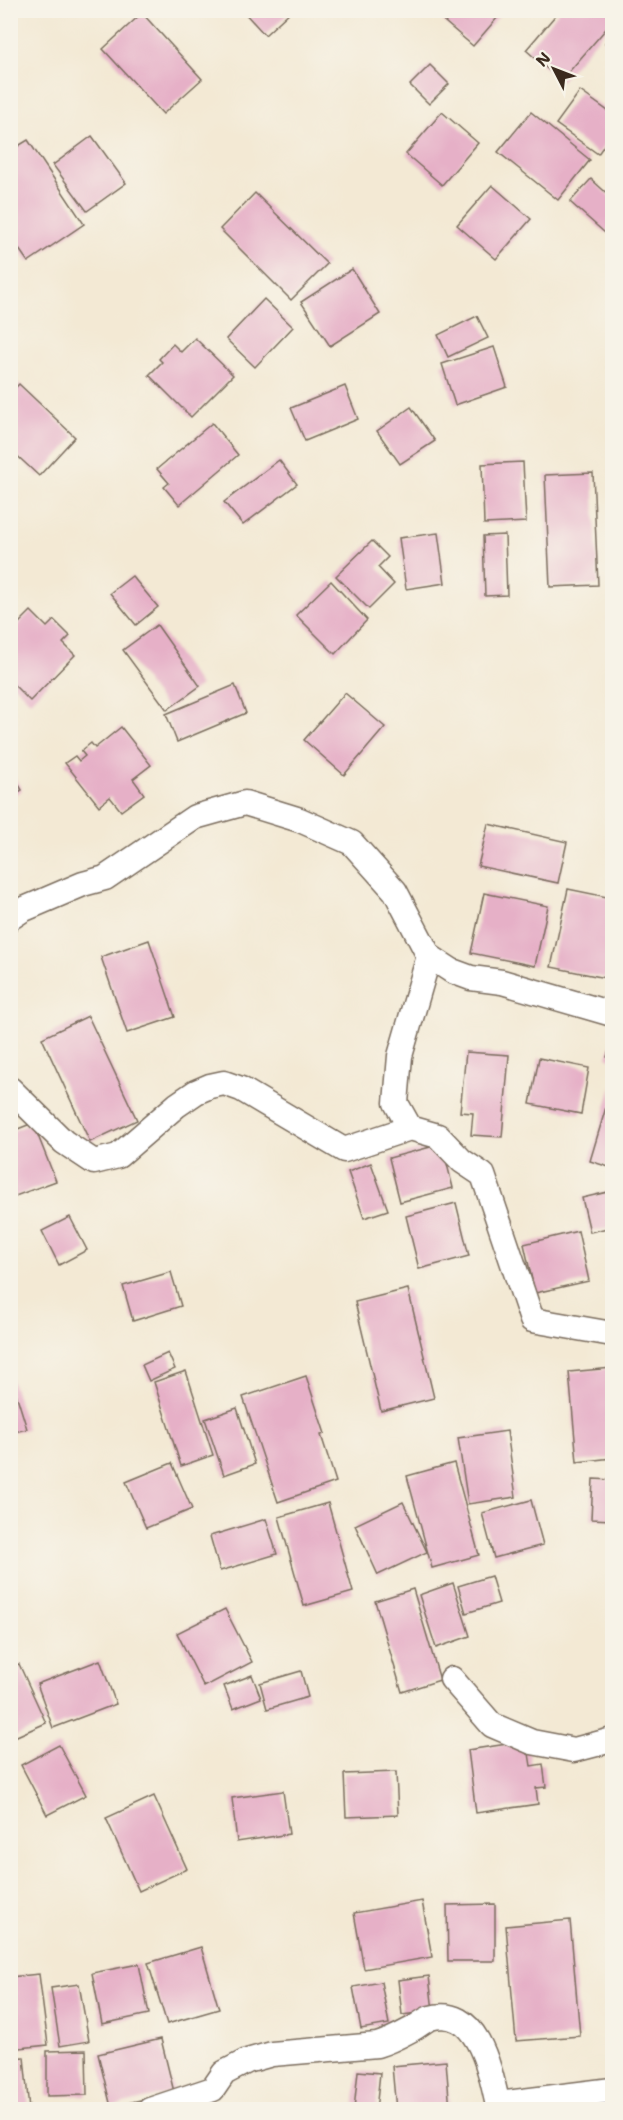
<svg xmlns="http://www.w3.org/2000/svg" width="623" height="2120" font-family="'Shantell Sans',sans-serif">
<rect width="100%" height="100%" fill="#f7f3e8"/>
<filter id="ink" filterUnits="userSpaceOnUse"><feTurbulence type="fractalNoise" baseFrequency=".0167" numOctaves="2"/><feDisplacementMap in="SourceGraphic" scale="12" xChannelSelector="R" yChannelSelector="G"/><feConvolveMatrix kernelMatrix="1 2 1 2 8 2 1 2 1" color-interpolation-filters="sRGB"/></filter>
<filter id="wash" filterUnits="userSpaceOnUse"><feTurbulence type="fractalNoise" baseFrequency=".008" numOctaves="4" result="noise"/><feDisplacementMap in="SourceGraphic" scale="24" xChannelSelector="R" yChannelSelector="G"/><feGaussianBlur stdDeviation="1.35" result="paint"/><feColorMatrix in="noise" values="0 0 0 0 0 0 0 0 0 0 0 0 0 0 0 0 0 1.4 0 .05"/><feComposite in="paint" operator="in"/></filter>
<g filter="url(#wash)">
<rect width="100%" height="100%" fill="#f3e9d4"/>
<g id="blocks">
<!-- building -->
<g fill="#e6b0c7">
<path d="M242,10h50l-27,25z"/>
<path d="M431,10h73l-31,36z"/>
<path d="M560,10h52v12l-51,59 -35,-31z"/>
<path d="M142,13l60,66 -39,35 -60,-65z"/>
<path d="M612,34v15l-7,-6z"/>
<path d="M430,65l19,19 -20,20 -19,-19z"/>
<path d="M580,91l32,23v20l-14,20 -42,-30z"/>
<path d="M442,112l36,31 -36,42 -36,-31z"/>
<path d="M531,112l59,48 -32,40 -60,-48z"/>
<path d="M92,136l34,47 -39,28 -34,-46z"/>
<path d="M28,140l56,84 -56,38 -18,-26v-85z"/>
<path d="M591,179l21,19v27l-7,8 -35,-31z"/>
<path d="M492,185l39,34 -35,40 -39,-34z"/>
<path d="M255,193l72,71 -36,36 -71,-71z"/>
<path d="M352,269l28,45 -50,32 -29,-44z"/>
<path d="M264,299l29,28 -38,40 -29,-28z"/>
<path d="M477,316l11,22 -40,19 -10,-22z"/>
<path d="M195,338l38,37 -42,42 -42,-42 13,-13 -3,-3 14,-15 8,8z"/>
<path d="M494,347l13,40 -52,18 -13,-41z"/>
<path d="M19,384l56,53 -36,39 -29,-27v-56z"/>
<path d="M345,386l13,33 -53,22 -14,-33z"/>
<path d="M411,407l24,34 -35,23 -23,-33z"/>
<path d="M212,423l26,32 -59,50 -15,-18 5,-4 -12,-14z"/>
<path d="M279,460l18,24 -54,41 -19,-23z"/>
<path d="M523,462l3,60 -42,2 -2,-60z"/>
<path d="M593,473l5,112 -48,2 -5,-112z"/>
<path d="M438,533l7,50 -39,6 -7,-51z"/>
<path d="M505,535l2,60 -22,1 -2,-60z"/>
<path d="M372,541l16,16 -10,10 16,17 -25,25 -33,-33z"/>
<path d="M132,576l26,31 -22,18 -26,-32z"/>
<path d="M331,581l36,39 -32,34 -39,-39z"/>
<path d="M31,611l16,16 7,-7 16,16 -7,7 12,12 -45,46 -20,-20v-49z"/>
<path d="M157,625l43,61 -33,24 -44,-60z"/>
<path d="M235,685l11,28 -69,29 -11,-28z"/>
<path d="M345,693l40,34 -41,48 -40,-35z"/>
<path d="M121,727l30,38 -18,14 11,15 -23,17 -11,-14 -11,9 -34,-43 10,-7 4,5 6,-5 -4,-5 10,-8 4,5z"/>
<path d="M10,770l12,20 -12,7z"/>
<path d="M488,824l79,18 -9,41 -80,-17z"/>
<path d="M568,889l44,9v50l-6,30 -55,-11z"/>
<path d="M484,893l64,13 -13,60 -64,-13z"/>
<path d="M149,940l26,77 -48,16 -26,-76z"/>
<path d="M88,1016l49,104 -47,22 -48,-104z"/>
<path d="M612,1041v18l-5,-2z"/>
<path d="M466,1052l43,3 -7,82 -31,-2 2,-22 -13,-1z"/>
<path d="M539,1058l50,10 -8,46 -51,-10z"/>
<path d="M612,1087v81l-22,-7z"/>
<path d="M33,1123l23,58 -46,17v-66z"/>
<path d="M442,1144l11,44 -53,14 -11,-44z"/>
<path d="M371,1163l17,47 -24,8 -16,-46z"/>
<path d="M612,1191v36l-22,5 -8,-34z"/>
<path d="M456,1203l13,53 -50,13 -13,-53z"/>
<path d="M70,1217l17,33 -28,15 -17,-34z"/>
<path d="M578,1231l11,50 -54,12 -11,-49z"/>
<path d="M171,1272l10,34 -48,15 -10,-35z"/>
<path d="M408,1289l26,109 -53,13 -26,-109z"/>
<path d="M168,1353l7,16 -26,12 -7,-16z"/>
<path d="M612,1368v90l-35,4 -8,-90z"/>
<path d="M186,1371l27,84 -32,11 -27,-84z"/>
<path d="M10,1374l17,55 -17,4z"/>
<path d="M306,1376l19,58 -4,1 15,47 -58,20 -35,-105z"/>
<path d="M237,1408l18,56 -31,11 -19,-56z"/>
<path d="M507,1431l9,66 -48,7 -10,-66z"/>
<path d="M172,1463l20,46 -46,19 -20,-46z"/>
<path d="M454,1463l25,92 -47,13 -25,-92z"/>
<path d="M593,1479l19,1v40l-21,-1z"/>
<path d="M531,1500l12,45 -49,13 -12,-45z"/>
<path d="M403,1502l24,50 -49,23 -23,-50z"/>
<path d="M328,1503l25,89 -49,14 -25,-89z"/>
<path d="M266,1519l11,35 -57,17 -10,-35z"/>
<path d="M491,1576l8,27 -33,10 -8,-27z"/>
<path d="M453,1583l17,53 -34,12 -17,-53z"/>
<path d="M413,1589l27,91 -38,12 -27,-91z"/>
<path d="M225,1609l27,53 -48,25 -27,-54z"/>
<path d="M100,1660l16,44 -63,24 -16,-44z"/>
<path d="M19,1664l27,59 -36,16v-72z"/>
<path d="M301,1671l7,26 -41,12 -7,-26z"/>
<path d="M252,1675l9,23 -28,11 -9,-23z"/>
<path d="M527,1741l4,25 12,-2 3,23 -10,1 2,16 -62,9 -8,-63z"/>
<path d="M59,1745l27,50 -39,20 -26,-50z"/>
<path d="M396,1772l2,43 -52,2 -2,-43z"/>
<path d="M283,1791l6,43 -52,8 -5,-44z"/>
<path d="M154,1796l33,73 -48,22 -33,-73z"/>
<path d="M422,1901l10,56 -68,12 -10,-56z"/>
<path d="M495,1904v57h-47l-1,-56z"/>
<path d="M570,1920l10,116 -64,5 -10,-115z"/>
<path d="M201,1947l18,62 -52,15 -19,-61z"/>
<path d="M139,1964l10,50 -47,10 -10,-51z"/>
<path d="M39,1974l9,71 -38,4v-72z"/>
<path d="M429,1976l4,35 -31,4 -4,-35z"/>
<path d="M381,1982l8,42 -28,5 -8,-42z"/>
<path d="M79,1984l10,57 -29,5 -9,-58z"/>
<path d="M161,2039l13,53 -63,15 -13,-53z"/>
<path d="M86,2050l1,45 -40,1v-45z"/>
<path d="M24,2057l5,53h-19v-52z"/>
<path d="M446,2061l4,49h-54l-4,-44z"/>
<path d="M358,2071l22,2 -4,37 -22,-1z"/>
</g>
</g>
</g>
<g filter="url(#ink)">
<use href="#blocks" fill-opacity="0" stroke="#7b6d5e" stroke-width="1.5"/>
<g fill="none" stroke-linecap="round" stroke-linejoin="round">
<!-- minor casing -->
<g stroke="#7b6d5e" stroke-width="27">
<g id="minor">
<path d="M10,918l12,-8 61,-26 22,-6 90,-61 50,-14 55,17 52,23 43,48 34,65 23,15 19,7 31,4 110,32"/>
<path d="M10,1089l54,53 30,20 24,-6 59,-51 19,-13 14,-6 14,-3 17,6 103,61 66,-22 28,8 24,25 21,14 49,145 80,14"/>
<path d="M410,1128l-14,-25 4,-47 29,-100"/>
<path d="M452,1679l40,46 40,17 42,8 38,-10"/>
<path d="M498,2104l114,-14"/>
<path d="M150,2110l63,-21 11,-16 23,-12 25,-7 105,-9c14,-4 24,-10 37,-17 5,-3 11,-8 16,-10 50,-14 61,58 69,92"/>
</g>
</g>
<!-- minor -->
<use href="#minor" stroke="#fff" stroke-width="24"/>
</g>
</g>
<!-- margin -->
<rect width="623" height="2120" fill="none" stroke="#f7f3e8" stroke-width="36"/>
<!-- north arrow -->
<g transform="translate(554 69) rotate(312)" stroke="#f7f3e8" stroke-width="4.5" paint-order="stroke">
<path d="M0-4.5L10 22L0 15L-10 22Z" fill="#3b2a1e"/>
<text y="-9" font-size="16" font-weight="bold" text-anchor="middle" fill="#3b2a1e">N</text>
</g>
</svg>
